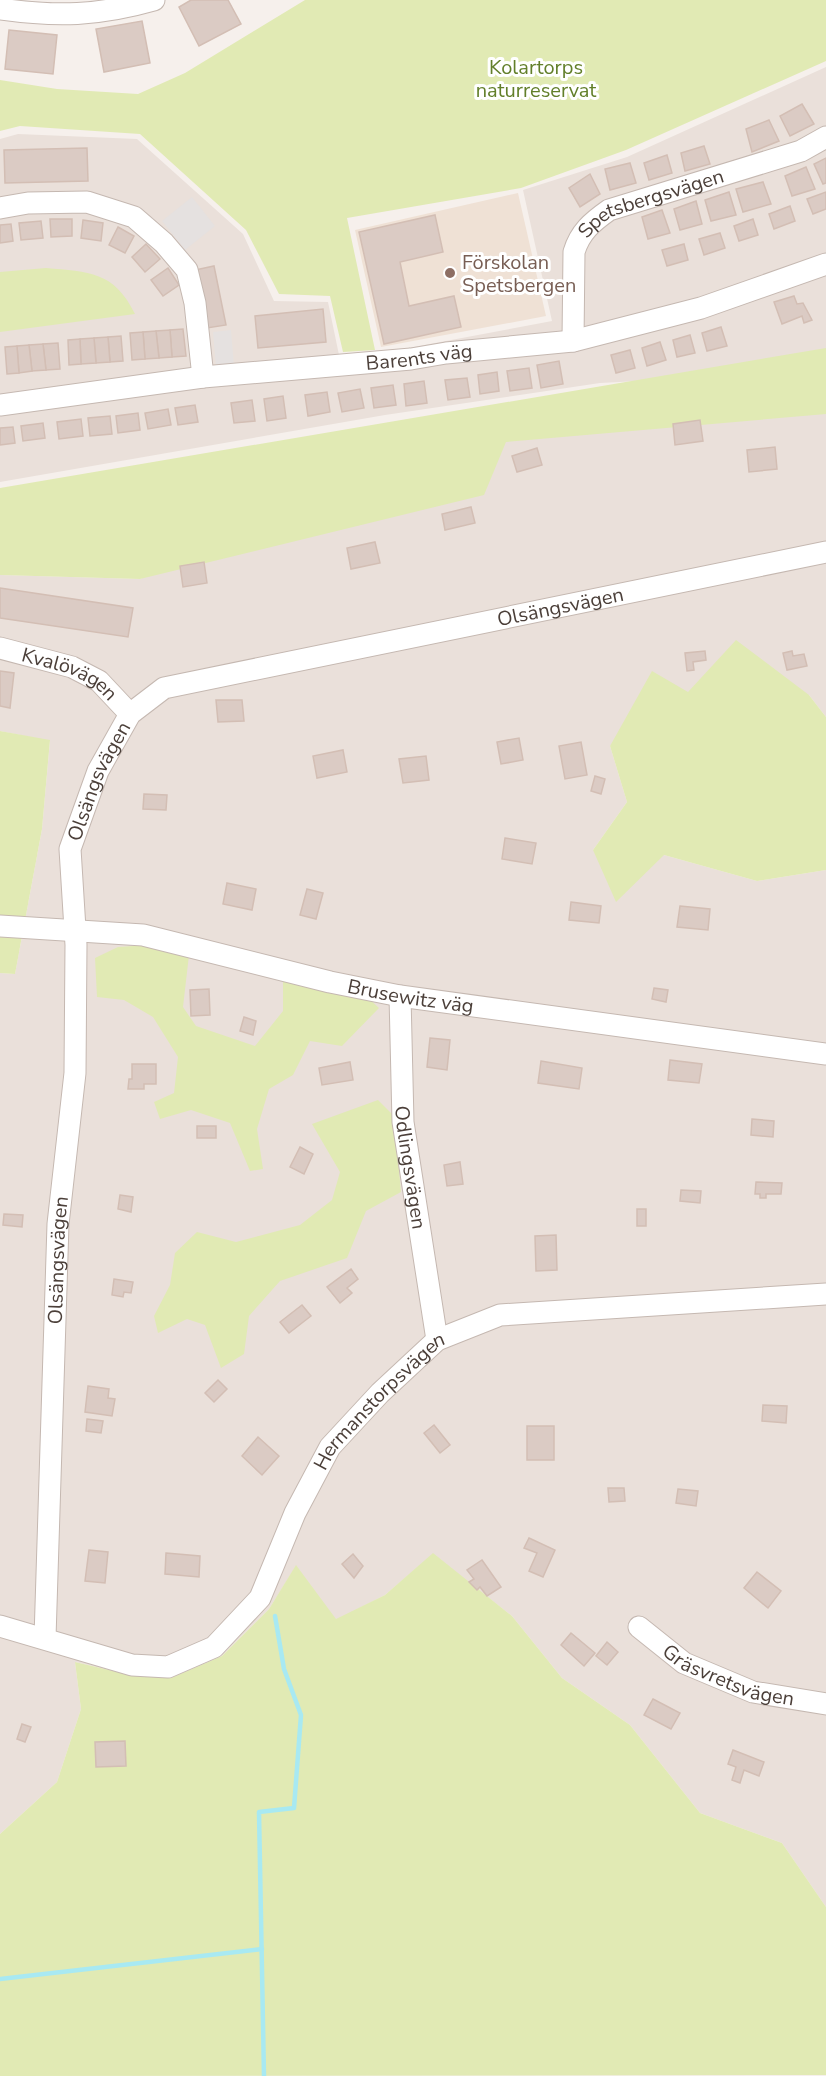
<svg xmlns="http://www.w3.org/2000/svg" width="826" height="2076" font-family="'Nunito Sans',sans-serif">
<rect width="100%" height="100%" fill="#f6f0ec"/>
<!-- residential -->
<path fill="#eae0da" d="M826,67v650l-17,-22 -122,-3 -77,54 17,56 -34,48 71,5 93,26 69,-11v1037l-44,-64 -82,-30 -70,-88 -68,-47 -50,-62 -79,-62 -48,41 -49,25 -40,-54 -27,43 -47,47 -51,23 -53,-7 -43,-10 6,47 -24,73 -57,52v-861l15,1 27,-145 8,-88 -50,-10v-156l140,4 359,-152 315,-55 -214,11 -215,32 -385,67v-343l18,-5 119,5 106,95 31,67 54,1 11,53h32l181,-34 -29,-131 104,-33z"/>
<!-- education -->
<path fill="#efe1d5" d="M518,193l28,123 -165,31 -26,-117z"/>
<!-- green -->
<g fill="#e1eab4">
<path d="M305,0h521v61l-200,89 -105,38 -174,30 28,132 -32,2 -13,-56 -51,-2 -33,-64 -106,-96 -120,-8 -20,5v-51l57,9 81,5 47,-21z"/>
<path d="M46,268c43,4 68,3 89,46l-135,18v-60z"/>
<path d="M826,348v66l-320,28 -22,53 -344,84 -140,-4v-87z"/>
<path d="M736,640l73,55 17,22v153l-69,11 -93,-26 -48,47 -23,-52 34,-48 -17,-56 42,-75 36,21z"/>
<path d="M0,731l50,9 -8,89 -27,145 -15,-1z"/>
<path d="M165,944l24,11 -6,52 13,19 59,20 28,-35v-32l81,15 15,14 -37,38 -32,-5 -17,34 -24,14 -12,40 6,40 -13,2 -20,-48 -39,-13 -31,9 -6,-17 20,-9 4,-36 -25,-40 -29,-17 -27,-3 -2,-39 23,-11z"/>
<path d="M378,1100l16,16 7,76 -35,19 -19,47 -67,23 -31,35 -5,38 -23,14 -16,-43 -18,-6 -29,14 -4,-17 16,-31 5,-32 22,-21 39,10 64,-17 32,-25 8,-28 -28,-48z"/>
<path d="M433,1553l79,63 50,62 68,47 70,88 82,30 44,64v168l-826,1v-242l57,-52 24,-73 -6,-47 43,10 53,6 51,-22 47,-47 27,-44 40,54 49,-24z"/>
</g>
<!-- parking -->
<g fill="#e5e1e0">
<path d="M192,197l23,29 -30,24 -23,-29z"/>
<path d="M231,330l3,36 -18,2 -3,-36z"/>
</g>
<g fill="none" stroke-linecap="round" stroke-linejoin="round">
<!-- stream -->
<g stroke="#a8e9f2" stroke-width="4.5">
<path d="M0,1979l262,-30"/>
<path d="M264,2076l-5,-264 35,-4 7,-93 -17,-46 -9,-53"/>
</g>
</g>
<!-- building -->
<g fill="#dbcbc4" stroke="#d3beb4" stroke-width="1.5">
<path d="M191,0h37l13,24 -42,22 -20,-39z"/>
<path d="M142,21l8,42 -46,9 -8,-43z"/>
<path d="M9,30l48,5 -4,39 -48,-5z"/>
<path d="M802,104l12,20 -24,12 -10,-20z"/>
<path d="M769,120l10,21 -27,11 -6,-23z"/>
<path d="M704,146l6,18 -25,7 -4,-18z"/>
<path d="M87,148l1,33 -83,2 -1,-33z"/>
<path d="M667,155l5,18 -23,7 -5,-17z"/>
<path d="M826,158v25l-3,1 -9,-20z"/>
<path d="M630,163l6,20 -26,7 -5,-21z"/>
<path d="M806,167l9,22 -23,7 -7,-20z"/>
<path d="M590,174l10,20 -20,13 -11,-19z"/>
<path d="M763,182l8,22 -28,8 -7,-23z"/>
<path d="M729,192l7,23 -25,6 -6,-21z"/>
<path d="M826,192v17l-13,5 -6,-15z"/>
<path d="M696,201l6,23 -22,6 -6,-21z"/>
<path d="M790,206l5,15 -21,8 -5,-15z"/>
<path d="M662,210l8,23 -22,6 -6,-22z"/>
<path d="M435,215l8,37 -43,10 9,44 45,-10 7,31 -77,17 -25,-112z"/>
<path d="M50,219h22v17l-21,1z"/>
<path d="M753,219l5,16 -19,6 -5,-15z"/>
<path d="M83,220l20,3 -2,18 -20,-3z"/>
<path d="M41,221l2,17 -22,2 -2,-17z"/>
<path d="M11,224l2,17 -13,2v-18z"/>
<path d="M118,227l16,9 -9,17 -16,-8z"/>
<path d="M720,233l5,15 -21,7 -5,-16z"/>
<path d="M146,244l14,15 -15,13 -13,-15z"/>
<path d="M684,244l4,16 -21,6 -5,-16z"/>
<path d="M214,266l12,59 -19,3 -12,-58z"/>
<path d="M168,268l11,17 -16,11 -12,-16z"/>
<path d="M794,296l3,8 6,-1 9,17 -8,3 -2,-7 -20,8 -8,-22z"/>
<path d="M323,309l3,33 -68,6 -3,-32z"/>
<path d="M721,327l6,19 -20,5 -5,-18z"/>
<path d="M183,329l3,27 -14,1 -2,-27z"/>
<path d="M170,330l2,27 -13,1 -3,-27z"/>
<path d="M156,331l3,27 -14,1 -2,-27z"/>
<path d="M143,332l2,27 -13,1 -2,-27z"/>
<path d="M690,335l5,18 -18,4 -4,-17z"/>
<path d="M121,336l2,25 -13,1 -2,-25z"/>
<path d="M108,337l2,25 -14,1 -2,-25z"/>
<path d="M94,338l2,25 -15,1 -1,-25z"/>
<path d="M80,339l1,25 -12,1 -1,-25z"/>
<path d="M660,342l6,18 -19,6 -5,-18z"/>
<path d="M58,343l2,26 -14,1 -3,-26z"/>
<path d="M43,344l3,26 -14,1 -3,-26z"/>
<path d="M29,345l3,26 -13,2 -2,-27z"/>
<path d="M17,346l2,27 -12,1 -2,-27z"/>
<path d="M630,350l5,18 -19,5 -5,-18z"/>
<path d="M559,361l4,23 -22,4 -4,-23z"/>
<path d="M529,368l3,20 -22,3 -3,-20z"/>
<path d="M497,372l2,19 -19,3 -2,-19z"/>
<path d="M467,378l3,19 -22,3 -3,-20z"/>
<path d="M424,381l3,22 -21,3 -2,-22z"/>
<path d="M393,385l3,20 -22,3 -3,-20z"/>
<path d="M360,389l4,19 -22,4 -4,-19z"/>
<path d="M327,392l3,20 -22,4 -3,-21z"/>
<path d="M283,396l3,22 -19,3 -3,-22z"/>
<path d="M252,400l3,21 -21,2 -3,-20z"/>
<path d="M195,405l3,17 -20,3 -3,-17z"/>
<path d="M168,409l3,16 -23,4 -3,-16z"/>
<path d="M138,413l2,17 -22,3 -2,-17z"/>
<path d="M110,416l2,18 -22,2 -2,-18z"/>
<path d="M81,419l2,17 -24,3 -2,-17z"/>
<path d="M700,420l3,21 -28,4 -2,-21z"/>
<path d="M43,423l2,15 -22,3 -2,-15z"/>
<path d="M13,427l2,16 -15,2v-17z"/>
<path d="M775,447l2,22 -28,3 -2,-22z"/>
<path d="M537,448l5,17 -25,7 -5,-16z"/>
<path d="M471,507l4,16 -30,7 -3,-16z"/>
<path d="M375,542l5,21 -29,6 -4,-21z"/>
<path d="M204,562l3,21 -24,4 -3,-21z"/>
<path d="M0,588l133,20 -5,29 -128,-19z"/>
<path d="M705,651l1,9 -13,2 1,8 -7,1 -2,-18z"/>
<path d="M792,651l1,5 11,-2 3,12 -20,4 -4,-17z"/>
<path d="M0,671l14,2 -4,35 -10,-2z"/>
<path d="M216,700h26l2,21 -26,1z"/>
<path d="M519,738l4,22 -22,4 -4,-22z"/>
<path d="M581,742l6,33 -22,4 -6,-33z"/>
<path d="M343,750l4,22 -30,6 -4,-22z"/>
<path d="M426,756l3,24 -26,3 -4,-24z"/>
<path d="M595,776l10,3 -4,15 -10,-3z"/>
<path d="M144,794l23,1 -1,15 -23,-1z"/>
<path d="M505,838l31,5 -4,21 -30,-5z"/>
<path d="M227,883l29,6 -4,21 -29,-6z"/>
<path d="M307,889l16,4 -7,26 -16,-4z"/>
<path d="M571,902l30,4 -2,17 -30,-3z"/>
<path d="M680,906l30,3 -2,21 -31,-3z"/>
<path d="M654,988l14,2 -2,12 -14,-3z"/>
<path d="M209,989l1,26 -19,1 -1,-26z"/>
<path d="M244,1017l12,4 -3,14 -13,-4z"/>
<path d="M430,1038l20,2 -3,30 -20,-3z"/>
<path d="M670,1060l32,4 -3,19 -31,-3z"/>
<path d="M541,1061l41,7 -3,21 -41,-6z"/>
<path d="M350,1062l3,18 -31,5 -3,-17z"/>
<path d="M132,1064h24v20h-12v5h-16l1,-10h3z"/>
<path d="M752,1119l22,2 -1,16 -22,-2z"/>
<rect x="197" y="1126" width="19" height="12"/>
<path d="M300,1147l13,7 -9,20 -14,-7z"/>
<path d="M460,1162l3,22 -16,2 -3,-21z"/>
<path d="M756,1182l26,1 -1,11h-15v4h-6v-4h-5z"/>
<path d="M681,1190l20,1 -1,12 -20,-2z"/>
<path d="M120,1195l13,2 -2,15 -13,-3z"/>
<rect x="637" y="1209" width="9" height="17"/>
<path d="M4,1214l19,1 -1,12 -19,-2z"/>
<path d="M556,1235l1,35 -21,1 -1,-35z"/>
<path d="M351,1269l7,10 -11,9 5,5 -12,10 -13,-16z"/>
<path d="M114,1279l19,3 -2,11 -7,-1 -1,5 -11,-2z"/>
<path d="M302,1305l9,11 -22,17 -9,-11z"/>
<path d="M218,1380l9,9 -13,13 -9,-9z"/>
<path d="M88,1386l21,3 -1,9 7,1 -3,17 -27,-4z"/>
<path d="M763,1405l24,1 -1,17 -24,-2z"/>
<path d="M87,1419l16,2 -2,12 -15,-2z"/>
<path d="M434,1425l16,20 -10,8 -16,-20z"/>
<rect x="527" y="1426" width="27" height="34"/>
<path d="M258,1437l21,19 -17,19 -20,-19z"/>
<path d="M608,1488h16l1,13 -16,1z"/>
<path d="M678,1489l20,2 -2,15 -20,-3z"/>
<path d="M529,1538l26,12 -12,27 -14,-6 8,-18 -13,-5z"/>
<path d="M89,1550l19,2 -3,31 -20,-2z"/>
<path d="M166,1553l34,3 -1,21 -34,-3z"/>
<path d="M353,1554l10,12 -9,12 -12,-14z"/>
<path d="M482,1560l19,27 -14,9 -7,-9 -3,3 -8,-8 5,-3 -7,-9z"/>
<path d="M757,1572l24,19 -13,17 -24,-20z"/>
<path d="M571,1633l24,20 -11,13 -23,-21z"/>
<path d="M607,1642l11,10 -11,13 -11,-9z"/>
<path d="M653,1699l27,14 -9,16 -27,-14z"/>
<path d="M22,1724l9,3 -6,15 -8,-3z"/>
<path d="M125,1741l1,25 -30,1 -1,-25z"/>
<path d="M733,1750l31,12 -5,14 -15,-6 -4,13 -8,-3 4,-13 -8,-3z"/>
</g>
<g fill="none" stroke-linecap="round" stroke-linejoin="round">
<!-- minor casing -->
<g stroke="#c5b8b1" stroke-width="23">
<g id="minor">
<path d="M0,9c57,8 98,7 154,-9"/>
<path d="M0,208l28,-5 59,-1 47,15 30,26 23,27 8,33 8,74"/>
<path id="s1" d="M573,341l1,-89c6,-20 18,-30 35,-42l192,-59 25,-14"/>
<path id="s2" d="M0,405l203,-28 208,-18 35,-6 127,-12 128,-33 125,-44"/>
<path id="s3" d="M0,648l72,19 27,14 31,33"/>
<path id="s4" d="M0,926l143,9 187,47 70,14 426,58"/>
<path id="s5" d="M400,996l3,126 34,218"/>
<path id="s6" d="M0,1626l132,39 36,2 46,-20 46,-49 35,-85 35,-66 50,-54 57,-53 63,-25 326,-21"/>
<path id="s7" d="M639,1627l45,36 69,29 73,12"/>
<path id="s8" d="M45,1638l13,-414 17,-151 1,-128 -6,-96 28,-78 32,-57 34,-26 662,-136"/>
</g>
</g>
<!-- minor -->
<use href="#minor" stroke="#fff" stroke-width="21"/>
</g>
<!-- markers -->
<circle fill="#8d6e63" stroke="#fff" stroke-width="2" cx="450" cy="273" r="6"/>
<g text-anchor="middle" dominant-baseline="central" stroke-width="6" stroke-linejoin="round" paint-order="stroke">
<!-- park labels -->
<g font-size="20" fill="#627f2a" stroke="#fff">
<text x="536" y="67">Kolartorps<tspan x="536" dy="23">naturreservat</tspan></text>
</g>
<!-- street labels -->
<g font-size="20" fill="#4b3f39" stroke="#fff">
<text stroke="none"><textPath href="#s1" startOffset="186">Spetsbergsvägen</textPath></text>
<text stroke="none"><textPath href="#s2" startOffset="422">Barents väg</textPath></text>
<text stroke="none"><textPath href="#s8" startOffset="1386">Olsängsvägen</textPath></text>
<text stroke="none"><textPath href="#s3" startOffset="75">Kvalövägen</textPath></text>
<text stroke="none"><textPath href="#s8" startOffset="864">Olsängsvägen</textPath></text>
<text stroke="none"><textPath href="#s4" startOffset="418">Brusewitz väg</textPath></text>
<text stroke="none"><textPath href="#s5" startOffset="172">Odlingsvägen</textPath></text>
<text stroke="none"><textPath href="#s8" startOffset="378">Olsängsvägen</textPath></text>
<text stroke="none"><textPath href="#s6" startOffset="525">Hermanstorpsvägen</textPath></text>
<text stroke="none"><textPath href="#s7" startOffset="104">Gräsvretsvägen</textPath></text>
</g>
<!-- education labels -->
<g font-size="20" fill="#785e54" stroke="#fff" text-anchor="start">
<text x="462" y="262">Förskolan<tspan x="462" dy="23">Spetsbergen</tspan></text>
</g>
</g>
</svg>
